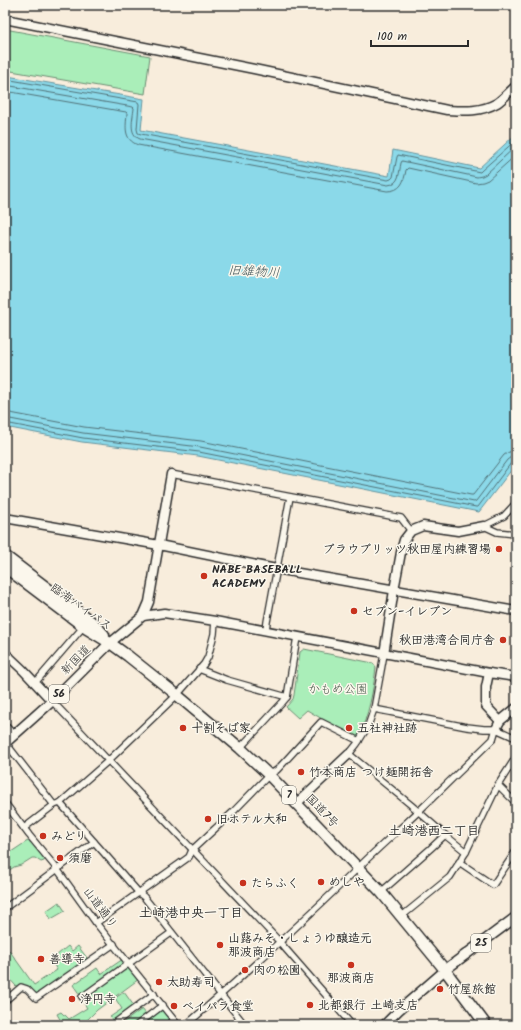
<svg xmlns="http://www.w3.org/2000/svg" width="521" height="1030" font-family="Kalam,'Klee One',sans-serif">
<rect width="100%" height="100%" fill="#f8eddc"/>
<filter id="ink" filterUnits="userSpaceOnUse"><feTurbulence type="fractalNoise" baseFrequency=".025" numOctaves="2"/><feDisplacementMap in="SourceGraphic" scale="8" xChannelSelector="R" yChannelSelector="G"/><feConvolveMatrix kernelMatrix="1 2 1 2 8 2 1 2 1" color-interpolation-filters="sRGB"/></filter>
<g filter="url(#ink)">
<!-- green -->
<g fill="#aaeeb9" stroke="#6a8c72">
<path d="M5,29l145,27 -5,38 -134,-23 -6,-34z"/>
<path d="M304,649l69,14 3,4c-3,25 -7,47 -18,71l-24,-12 -27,-16 -9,8 -12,-11 7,-8 1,-4 6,-43z"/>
<path d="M28,841l4,2 13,16 -1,2 -3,1 -6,-4h-3l-11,7 -7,2 -9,6v-17l21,-14z"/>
<path d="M59,902l6,9 -14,8 -5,-8z"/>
<path d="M68,946l4,5 6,-5 9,12v3l-48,33h-3c-6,-6 -12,-9 -20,-8l-11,-12v-21l4,-3 25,35 23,-15 -6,-10z"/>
<path d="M123,959l3,5 -46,31 -7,-10 24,-17 4,6z"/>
<path d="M128,966l11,13 -42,31 -15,15h-23l3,-2 -5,-9 4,-2 3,3h1l4,4 18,-11 -5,-8z"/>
<path d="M124,992l10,14 -21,15 -3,-4 12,-8 -7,-11z"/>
<path d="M142,1009l5,6 -13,10h-14z"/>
<path d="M162,1010l11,15h-27l-2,-2z"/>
</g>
<!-- water -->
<path fill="#8bd9e9" stroke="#65939d" d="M5,67l2,9 137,23 -3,31 248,46 4,-26 86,18 37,-34v330l-37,48 -281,-56 -116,-14 -77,-15z"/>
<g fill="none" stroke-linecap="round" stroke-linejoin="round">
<!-- shore -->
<g stroke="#517177" stroke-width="1">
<path d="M5,79l133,23 1,2 -2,25 1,4 3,1 247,46 3,-1 2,-2 4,-20 1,-2 82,17 2,-2 34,-30"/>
<path d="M5,85l128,22 1,1c-1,11 -6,26 6,31l248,46c12,-1 11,-13 13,-22l1,-2 75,16 5,-1 4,-2 30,-28"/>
<path d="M5,91l121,21 1,1c-1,14 -4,26 11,32l249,46c14,0 17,-9 19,-21l2,-2 68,15 7,-1 5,-2 28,-25"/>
<path d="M5,412l79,15 117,14 270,54h2l31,-40 5,-3 7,-1"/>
<path d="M5,418l78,15 117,14 274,55 2,-1 31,-41 4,-3h5"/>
<path d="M5,423l78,15 116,14 277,55h2l33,-44 5,-1"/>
</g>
<!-- street casing -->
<g stroke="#2b2b2b" stroke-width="8">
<g id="street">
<path d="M171,474l230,44 10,13"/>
<path d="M484,526l20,-10 12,-13"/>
<path d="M484,526l13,6 19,2"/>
<path d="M266,630l1,-8 23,-125"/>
<path d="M384,654l-10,55 -6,17 -11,18 -8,10 62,51 34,30 21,17"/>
<path d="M199,669l28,11 60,17"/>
<path d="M35,683l49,-57"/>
<path d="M52,701l225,238 75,86"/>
<path d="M374,709l93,18 17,2h12l20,9"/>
<path d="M5,725l9,10"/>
<path d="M5,742l49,63"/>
<path d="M240,748l42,-45 5,-6 10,-60"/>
<path d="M498,785l17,17v6l1,1"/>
<path d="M5,803l24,32 28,34 39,54 82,102"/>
<path d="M60,803l79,90 5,4 77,98 24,30"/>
<path d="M24,828l30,-23 6,-2 48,-42 69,-66 27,-31 4,-7 6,-23 1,-13"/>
<path d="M459,862l34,23 23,-34"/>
<path d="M381,892l49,-43 15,-14"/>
<path d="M5,908l89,-66"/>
<path d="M402,916l48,-39 16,-25 32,-67 18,-28"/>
<path d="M96,923l93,-66 3,-7 40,-37 37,-38 8,-5 44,-48 38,19"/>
<path d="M82,997l89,-64"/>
<path d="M5,1001l16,-14 6,2 9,9 78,-54"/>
<path d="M112,1025l42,-31"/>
<path d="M137,1025l26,-20"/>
<path d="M186,1025c59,-51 117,-103 173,-158 19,-19 40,-37 60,-56 25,-24 49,-48 74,-72l3,-10"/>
</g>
</g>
<!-- secondary casing -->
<g stroke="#2b2b2b" stroke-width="11">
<g id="secondary">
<path d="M5,19l249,50 193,41c18,1 34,2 50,-7 7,-5 13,-12 19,-17"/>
<path d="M5,518l154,27 117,24 240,42"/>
<path d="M143,616l6,-14 22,-128"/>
<path d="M110,643l33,-27 21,-3 51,8 274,52 27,4"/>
<path d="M5,653l18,17 29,31"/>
<path d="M384,654l10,-64 8,-43 2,-7 7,-9 12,-5 35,5 26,-5"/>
<path d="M489,673l-3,14v19l14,15"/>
<path d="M496,729l4,-8 16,-13"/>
<path d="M297,803l52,-49"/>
<path d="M384,1025l15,-15 46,-40"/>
</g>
</g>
<!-- primary casing -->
<g stroke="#2b2b2b" stroke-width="12">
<g id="primary">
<path d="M5,743l47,-42 58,-58"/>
<path d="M445,970l71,-53"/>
</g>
</g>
<!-- highway casing -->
<g stroke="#2b2b2b" stroke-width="13">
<g id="highway">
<path d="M5,556l88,67 11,12"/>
<path d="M5,567l82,62 23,14 18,13 49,39 63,53 29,27 112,117 64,78 41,55"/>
</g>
</g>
<!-- street -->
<use href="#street" stroke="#fbf7ec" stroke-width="5.5"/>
<!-- secondary -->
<use href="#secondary" stroke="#fbf7ec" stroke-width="8"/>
<!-- primary -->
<use href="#primary" stroke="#fbf7ec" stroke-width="9"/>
<!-- highway -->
<use href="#highway" stroke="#fbf7ec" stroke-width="10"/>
</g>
</g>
<!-- markers -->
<g fill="#c8321e" stroke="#fbf7ec" stroke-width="1.5">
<circle cx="499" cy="549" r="4"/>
<circle cx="204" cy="576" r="4"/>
<circle cx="354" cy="611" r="4"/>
<circle cx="503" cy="640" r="4"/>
<circle cx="183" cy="728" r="4"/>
<circle cx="349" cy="728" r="4"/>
<circle cx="301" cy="772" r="4"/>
<circle cx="208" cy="819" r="4"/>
<circle cx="43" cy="836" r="4"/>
<circle cx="60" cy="858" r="4"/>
<circle cx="321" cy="882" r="4"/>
<circle cx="243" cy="883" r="4"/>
<circle cx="220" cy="945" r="4"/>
<circle cx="41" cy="959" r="4"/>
<circle cx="351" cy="965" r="4"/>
<circle cx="245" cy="970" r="4"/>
<circle cx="159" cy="982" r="4"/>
<circle cx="440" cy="989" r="4"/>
<circle cx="72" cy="999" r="4"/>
<circle cx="310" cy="1005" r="4"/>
<circle cx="174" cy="1006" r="4"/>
</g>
<g text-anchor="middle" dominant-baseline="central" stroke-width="3" stroke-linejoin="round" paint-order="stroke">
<!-- shield labels -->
<g fill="#fbf7ec" stroke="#696865" stroke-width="1">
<rect x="49" y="685" width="20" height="18" rx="3"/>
<rect x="282" y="786" width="14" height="18" rx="3"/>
<rect x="471" y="934" width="20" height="18" rx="3"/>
</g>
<g font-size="11" font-weight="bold" fill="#2b2b2b">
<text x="59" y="694">56</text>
<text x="289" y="795">7</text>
<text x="481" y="943">25</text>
</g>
<!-- poi labels -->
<g font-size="12" font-weight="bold" fill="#2b2b2b" stroke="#fbf7ec" text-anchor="start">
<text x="491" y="549" text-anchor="end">ブラウブリッツ秋田屋内練習場</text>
<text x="212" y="569">NABE BASEBALL<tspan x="212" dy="14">ACADEMY</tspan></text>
<text x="362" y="611">セブン-イレブン</text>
<text x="495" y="640" text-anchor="end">秋田港湾合同庁舎</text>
<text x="191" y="728">十割そば家</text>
<text x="357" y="728">五社神社跡</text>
<text x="309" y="772">竹本商店 つけ麺開拓舎</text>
<text x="216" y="819">旧ホテル大和</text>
<text x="51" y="836">みどり</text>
<text x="68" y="858">須磨</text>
<text x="329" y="882">めしや</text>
<text x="251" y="883">たらふく</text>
<text x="228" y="938">山蕗みそ・しょうゆ醸造元<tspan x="228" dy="14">那波商店</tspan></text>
<text x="49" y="959">善導寺</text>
<text x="253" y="970">肉の松園</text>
<text x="351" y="978" text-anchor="middle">那波商店</text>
<text x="167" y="982">太助寿司</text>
<text x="448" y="989">竹屋旅館</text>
<text x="80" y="999">浄円寺</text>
<text x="318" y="1005">北都銀行 土崎支店</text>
<text x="182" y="1006">ベイパラ食堂</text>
</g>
<!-- street labels -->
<g font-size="12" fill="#2b2b2b" stroke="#fbf7ec">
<text transform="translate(81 607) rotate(35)">臨海バイパス</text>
<text transform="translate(76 660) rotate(-45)">新国道</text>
<text transform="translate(322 811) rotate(46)">国道7号</text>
<text transform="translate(100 908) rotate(53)">山道通り</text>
</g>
<!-- park labels -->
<g font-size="12" fill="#4b5c4e" stroke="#fbf7ec">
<text x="338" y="689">かもめ公園</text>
</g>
<!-- water labels -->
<g font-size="13" font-style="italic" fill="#43565a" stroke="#fbf7ec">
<text transform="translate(254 272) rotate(3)">旧雄物川</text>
</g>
<!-- neighbourhood labels -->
<g font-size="13" font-weight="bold" fill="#2b2b2b" stroke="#fbf7ec">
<text x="434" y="831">土崎港西二丁目</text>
<text x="191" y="913">土崎港中央一丁目</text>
</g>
</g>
<!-- margin -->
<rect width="521" height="1030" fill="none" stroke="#fbf7ec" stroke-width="20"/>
<rect x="10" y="10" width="501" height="1010" fill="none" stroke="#2b2b2b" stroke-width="1.5" filter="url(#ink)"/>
<!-- scale -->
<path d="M371 40v6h97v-6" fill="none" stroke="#2b2b2b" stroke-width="2"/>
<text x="377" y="40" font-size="12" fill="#2b2b2b" stroke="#fbf7ec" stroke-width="3" paint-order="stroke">100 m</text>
</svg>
